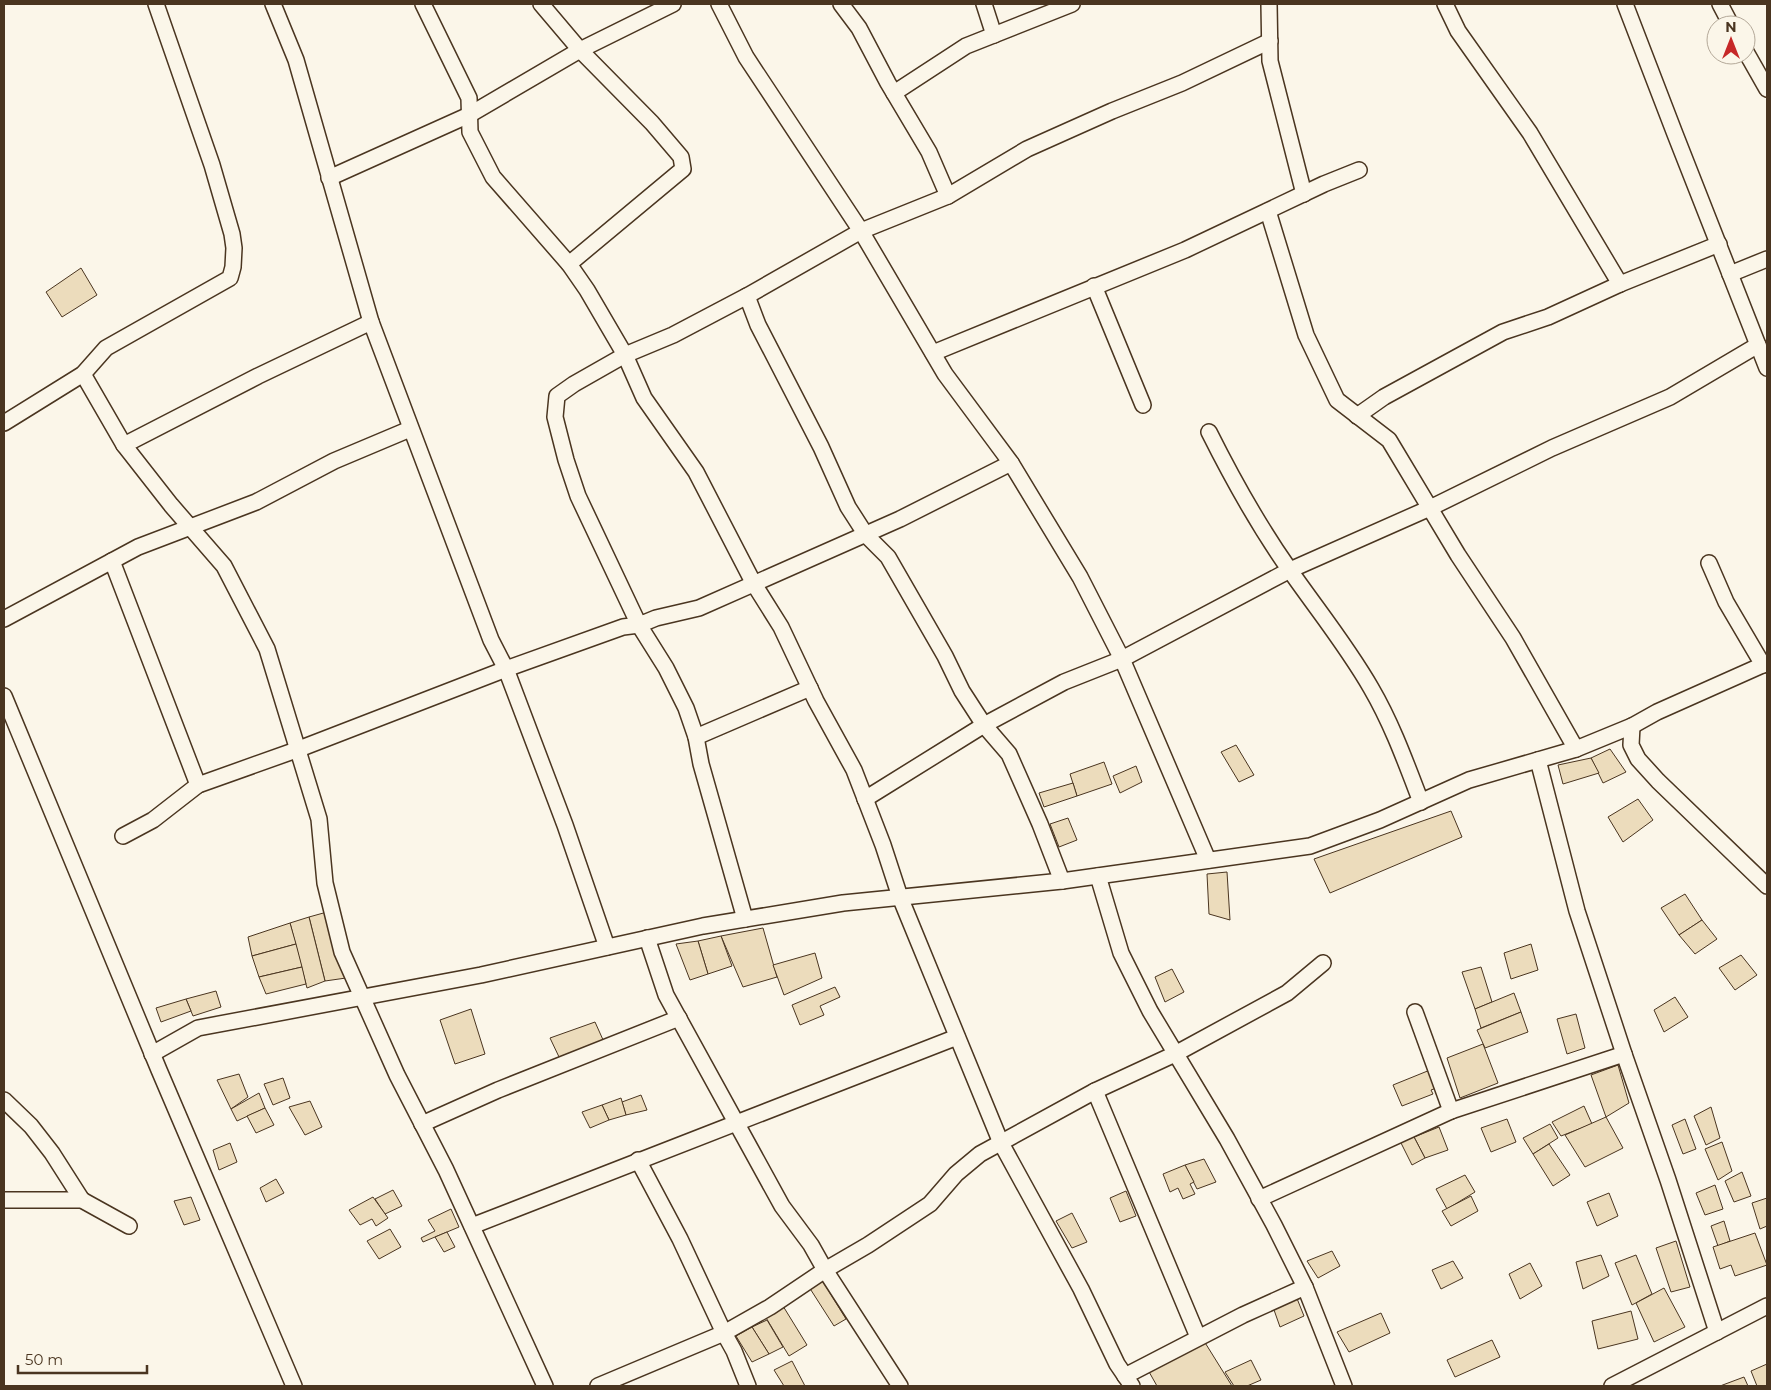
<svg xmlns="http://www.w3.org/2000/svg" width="1771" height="1390" font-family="Montserrat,sans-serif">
<rect width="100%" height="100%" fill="#fbf6e9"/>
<!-- building -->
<g fill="#ecdcbc" stroke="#4a3520">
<path d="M81,268l16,27 -35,22 -16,-25z"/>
<path d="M1236,745l18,30 -15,7 -18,-30z"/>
<path d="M1610,749l16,23 -23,11 -12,-25z"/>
<path d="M1591,758l8,15 -36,11 -5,-19z"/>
<path d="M1104,762l8,22 -35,12 -7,-22z"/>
<path d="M1136,766l6,16 -22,11 -7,-17z"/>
<path d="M1073,783l4,13 -33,11 -5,-14z"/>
<path d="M1638,799l15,21 -30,22 -15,-25z"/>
<path d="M1451,811l11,26 -132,56 -16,-34z"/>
<path d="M1068,818l9,22 -18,7 -9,-23z"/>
<path d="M1227,872l3,48 -21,-6 -2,-40z"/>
<path d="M1685,894l17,26 -23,15 -18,-27z"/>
<path d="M327,912l19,66 -21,3 -16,-64z"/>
<path d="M309,917l16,64 -18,7 -17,-65z"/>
<path d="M1702,920l15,19 -22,15 -16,-19z"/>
<path d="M290,923l6,21 -44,12 -4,-19z"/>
<path d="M763,928l14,49 -34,10 -22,-51z"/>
<path d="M721,936l11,30 -24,8 -10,-33z"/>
<path d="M698,941l10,33 -18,6 -14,-36z"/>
<path d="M296,944l6,23 -43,10 -7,-21z"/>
<path d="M1531,944l7,26 -27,9 -7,-26z"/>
<path d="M815,953l7,25 -38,17 -11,-30z"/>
<path d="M1741,955l16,20 -22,15 -16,-22z"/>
<path d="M302,967l4,17 -40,10 -7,-17z"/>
<path d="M1481,967l11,35 -17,7 -13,-37z"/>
<path d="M1172,969l12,23 -19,10 -10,-25z"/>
<path d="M835,987l5,10 -20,9 4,9 -24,10 -8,-20z"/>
<path d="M216,991l5,16 -28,9 -7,-17z"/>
<path d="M1514,993l7,19 -40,16 -6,-19z"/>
<path d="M1675,997l13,20 -24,15 -10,-22z"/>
<path d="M186,999l5,12 -30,11 -5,-14z"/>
<path d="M471,1009l14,45 -30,10 -15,-44z"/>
<path d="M1521,1012l7,20 -43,16 -8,-18z"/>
<path d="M1576,1014l9,34 -18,6 -10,-35z"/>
<path d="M595,1022l9,20 -44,17 -10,-21z"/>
<path d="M1483,1044l15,39 -38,15 -13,-40z"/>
<path d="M1618,1065l11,38 -23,14 -15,-42z"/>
<path d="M1430,1070l9,17 -8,3 2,4 -31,12 -9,-21z"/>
<path d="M239,1074l9,23 -17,12 -14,-29z"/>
<path d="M283,1078l7,20 -17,7 -9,-21z"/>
<path d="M259,1093l6,15 -28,13 -6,-12z"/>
<path d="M641,1095l6,15 -21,5 -4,-13z"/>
<path d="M621,1098l5,17 -17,5 -7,-15z"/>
<path d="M310,1101l12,26 -17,8 -16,-28z"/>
<path d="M602,1105l7,15 -19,8 -8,-16z"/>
<path d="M1584,1106l8,18 -31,12 -9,-14z"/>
<path d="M1711,1107l9,31 -14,7 -12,-29z"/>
<path d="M265,1108l9,17 -18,8 -9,-17z"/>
<path d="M1606,1117l17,31 -38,19 -20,-32z"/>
<path d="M1507,1119l9,23 -25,10 -10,-24z"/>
<path d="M1685,1119l11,30 -13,5 -11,-29z"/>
<path d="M1550,1124l8,14 -25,16 -10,-16z"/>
<path d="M1439,1127l9,23 -23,8 -11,-21z"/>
<path d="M1414,1137l11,21 -13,7 -12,-24z"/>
<path d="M1722,1142l10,29 -14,9 -13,-31z"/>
<path d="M230,1143l7,19 -18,8 -6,-20z"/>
<path d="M1549,1144l21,31 -17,11 -20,-32z"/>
<path d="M1204,1159l12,23 -19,7 -12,-24z"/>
<path d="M1185,1165l9,17 -4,2 5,10 -12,5 -5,-11 -8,4 -7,-18z"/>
<path d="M1742,1172l9,24 -17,6 -9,-21z"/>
<path d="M1465,1175l10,17 -28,17 -11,-20z"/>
<path d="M276,1179l8,14 -18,9 -6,-14z"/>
<path d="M1715,1185l8,24 -18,6 -9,-22z"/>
<path d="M393,1190l9,16 -17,8 -10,-15z"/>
<path d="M1126,1191l10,25 -16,6 -10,-24z"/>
<path d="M1609,1193l9,23 -21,10 -10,-24z"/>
<path d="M1471,1196l7,15 -27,15 -9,-15z"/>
<path d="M191,1197l9,23 -16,5 -10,-24z"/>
<path d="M373,1197l15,21 -12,8 -4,-7 -12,6 -11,-15z"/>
<path d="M1767,1198v28l-7,3 -8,-26z"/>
<path d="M451,1209l8,18 -36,15 -2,-4 14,-7 -7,-11z"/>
<path d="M1072,1213l15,29 -15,6 -16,-27z"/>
<path d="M1724,1221l6,20 -12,5 -7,-20z"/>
<path d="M390,1229l11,18 -22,12 -12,-18z"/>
<path d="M447,1232l8,15 -11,5 -9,-15z"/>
<path d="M1755,1233l12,32 -32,11 -4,-11 -11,4 -7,-22z"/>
<path d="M1676,1241l14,46 -19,5 -15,-44z"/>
<path d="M1332,1251l8,15 -22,12 -11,-17z"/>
<path d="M1601,1255l8,21 -26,13 -7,-27z"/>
<path d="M1636,1255l16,39 -20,11 -17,-42z"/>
<path d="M1453,1261l10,17 -22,11 -9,-19z"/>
<path d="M1530,1263l12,23 -22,13 -11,-25z"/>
<path d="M822,1280l24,39 -12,7 -25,-39z"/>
<path d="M1664,1288l21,39 -31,15 -18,-39z"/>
<path d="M1296,1296l8,20 -24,11 -7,-20z"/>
<path d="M783,1306l24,39 -18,11 -24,-40z"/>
<path d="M1631,1311l7,28 -40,10 -6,-28z"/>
<path d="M1381,1313l9,20 -41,19 -12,-20z"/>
<path d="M767,1320l16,27 -14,7 -17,-27z"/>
<path d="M752,1327l17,27 -17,8 -16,-26z"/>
<path d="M1492,1340l8,17 -45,20 -8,-17z"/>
<path d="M1204,1341l28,45h-75l-9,-16z"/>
<path d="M1251,1360l10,20 -14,6h-13l-9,-14z"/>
<path d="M792,1361l13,25h-21l-10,-16z"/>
<path d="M1767,1364v22h-10l-6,-15z"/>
<path d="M1744,1377l4,9h-28z"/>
</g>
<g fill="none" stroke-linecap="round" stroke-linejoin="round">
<!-- street casing -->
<g stroke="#4a3520" stroke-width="18">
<g id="street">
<path d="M273,4l23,56 75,262 120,318 15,29 59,156 42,122"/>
<path d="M423,4l46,94 1,34 23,45 76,87 18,26 38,65 19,43 52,74 58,112 27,43 35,74 38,69 29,75 17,52 101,246 80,146 36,75 15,22"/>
<path d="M541,4l39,46 72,73 29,34 2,12 -114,95"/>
<path d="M719,4l27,53 115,174 84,143 66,89 69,114 42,82 86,201"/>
<path d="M841,4l18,24 29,55 41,69 19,44"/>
<path d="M984,4l10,31"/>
<path d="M1269,4l1,57 34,133"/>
<path d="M1445,4l13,27 72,102 90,151"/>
<path d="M1625,4l50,130 92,234"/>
<path d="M1720,4l11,21"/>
<path d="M1746,52l21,37"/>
<path d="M894,93l72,-47 106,-42"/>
<path d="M329,178l140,-63 111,-65 93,-46"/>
<path d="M1268,211l38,124 31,65 52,40 69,115 55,83 63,111"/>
<path d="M1730,274l37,-15"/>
<path d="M1094,286l49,119"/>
<path d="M747,296l11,29 63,122 27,60 18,28 22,22 57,99 17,35 22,34 25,29 31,70 22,57"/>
<path d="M933,353l252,-103 139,-66 35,-14"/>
<path d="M83,374l41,71 47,60 53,61 43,83 52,170 6,64 17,69 55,123 49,95 99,216"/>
<path d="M1357,416l27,-19 119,-65 45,-15 72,-33 99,-40"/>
<path d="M4,423l79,-49 23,-26 124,-70 3,-11 1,-19 -2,-14 -20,-69 -56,-161"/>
<path d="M1209,432c24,48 49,93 80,137 27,39 58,77 82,119 21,36 35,75 50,114"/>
<path d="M124,445l134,-69 113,-54"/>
<path d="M112,561l86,224"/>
<path d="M1709,563l17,39 37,63"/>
<path d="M4,619l134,-72 118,-45 78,-41 76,-32"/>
<path d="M4,696l155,374 135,316"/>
<path d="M1632,726l-1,19 7,14 20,22 109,105"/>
<path d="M696,737l114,-49"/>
<path d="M1538,760l39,151 47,143 44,126 49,152"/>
<path d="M865,799l119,-74 80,-43 58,-23 168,-89 140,-62 122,-60 118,-51 88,-52"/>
<path d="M123,836l30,-16 45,-35 101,-36 207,-80 117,-42 16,-2 17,-7 43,-10 201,-89 111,-56"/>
<path d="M1098,876l23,77 29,58 77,128 47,86 31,62 39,99"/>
<path d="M745,919l-44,-155 -5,-27 -10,-29 -20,-40 -27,-43 -61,-129 -12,-36 -11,-43 2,-21 17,-12 51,-29 48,-20 74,-39 114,-65 87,-35 79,-47 85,-38 70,-28 88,-42"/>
<path d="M647,938l19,57 116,211 29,39 14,25 75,116"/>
<path d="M1415,1012l36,99"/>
<path d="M152,1054l46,-26 283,-53 222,-49 140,-23 219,-22 248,-35 70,-26 89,-40 107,-31 56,-23 25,-14 110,-49"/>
<path d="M1095,1091l103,246"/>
<path d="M4,1100l27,26 21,27 30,47"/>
<path d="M422,1124l76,-34 181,-72"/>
<path d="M638,1160l42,79 44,94 10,18 14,35"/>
<path d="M1259,1199l192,-88 173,-57"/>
<path d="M4,1200h78l47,26"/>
<path d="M472,1226l485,-189"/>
<path d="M1125,1376l118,-61 62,-28"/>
<path d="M598,1386l126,-53 46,-26 55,-37 43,-25 62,-41 26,-30 24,-20 115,-63 80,-37 112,-61 36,-30"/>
<path d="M1612,1386l155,-80"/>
</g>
</g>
<!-- street -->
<use href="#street" stroke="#fbf6e9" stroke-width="15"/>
</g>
<!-- border -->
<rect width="1771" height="1390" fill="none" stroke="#4a3520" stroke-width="10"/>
<!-- north arrow -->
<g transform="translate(1731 40)"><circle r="24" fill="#fbf6e9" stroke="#b4a999"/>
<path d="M0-4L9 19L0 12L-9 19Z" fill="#c62828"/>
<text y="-8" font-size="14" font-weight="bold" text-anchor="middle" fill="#4a3520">N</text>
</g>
<!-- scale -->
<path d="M18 1365v8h129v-8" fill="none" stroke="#4a3520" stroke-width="2.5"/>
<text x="25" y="1365" font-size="15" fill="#4a3520" stroke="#fbf6e9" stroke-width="4" paint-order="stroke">50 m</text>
</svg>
